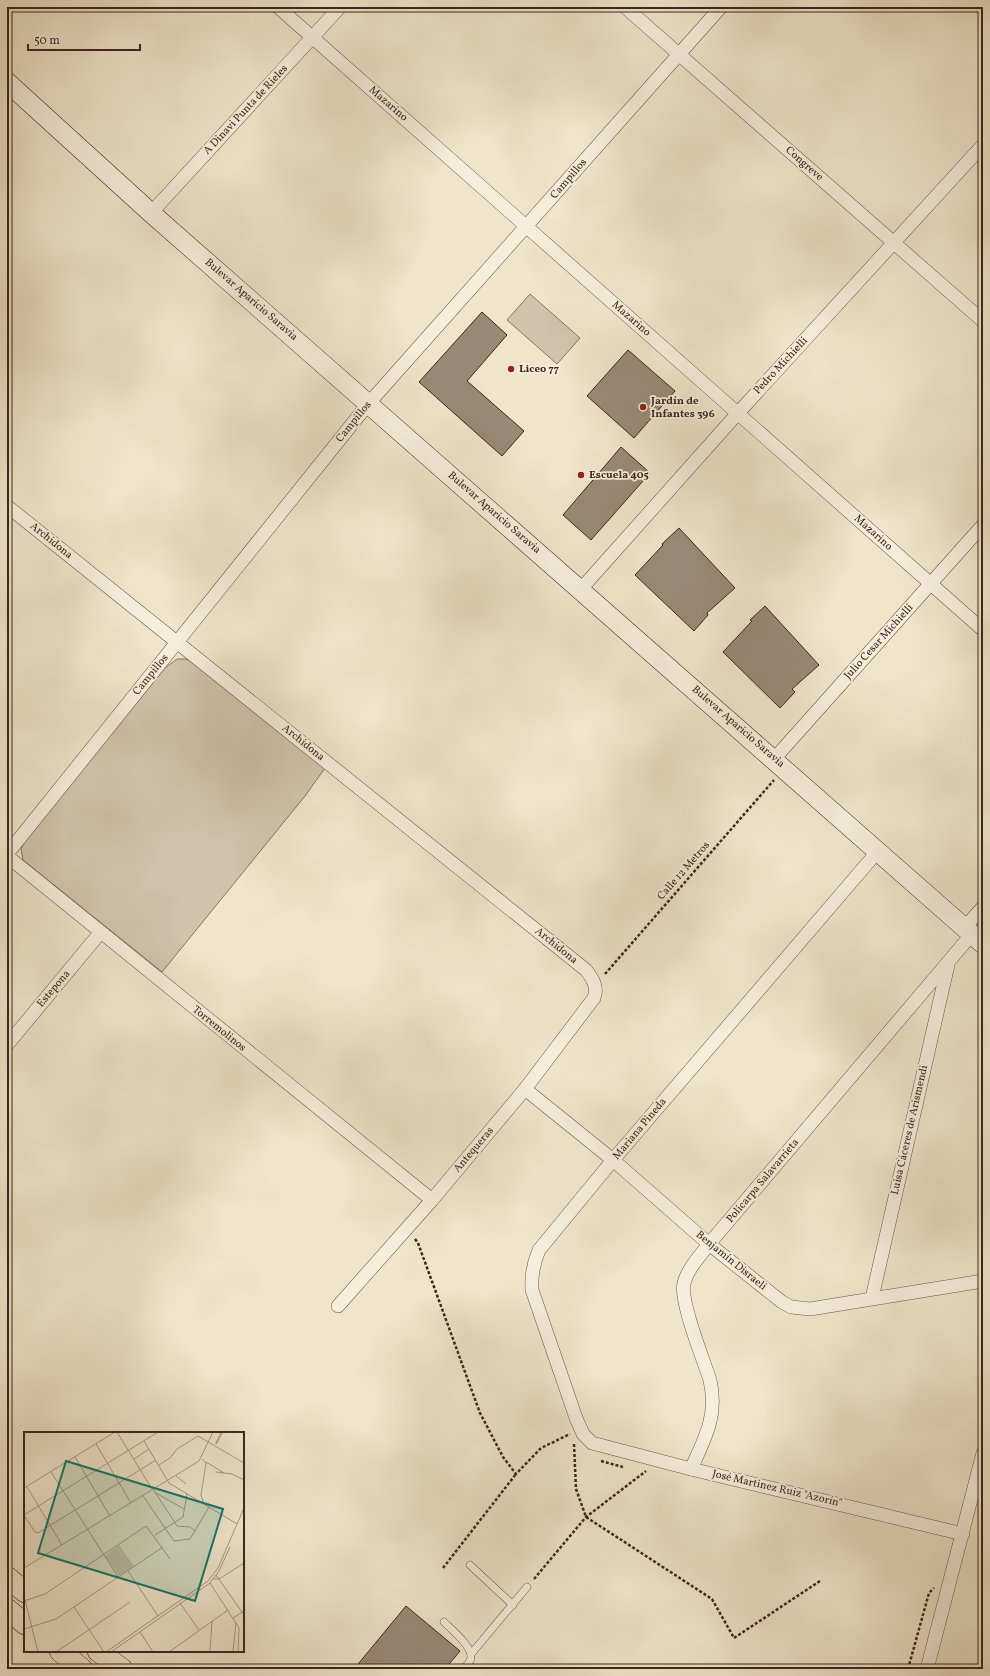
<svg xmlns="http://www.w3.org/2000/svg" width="990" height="1676" font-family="Vollkorn,serif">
<rect width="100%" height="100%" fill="#efe5cb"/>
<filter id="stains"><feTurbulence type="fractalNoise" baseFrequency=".005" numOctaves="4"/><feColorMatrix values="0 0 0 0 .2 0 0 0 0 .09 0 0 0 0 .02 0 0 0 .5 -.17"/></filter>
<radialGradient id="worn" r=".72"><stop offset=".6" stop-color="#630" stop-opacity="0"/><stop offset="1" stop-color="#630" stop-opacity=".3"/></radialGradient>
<!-- green -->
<g fill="#d1c4ad" stroke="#867464">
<path d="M530,294l50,44 -23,26 -50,-44z"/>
<path d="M177,659h8l9,3 131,106 -20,28 -143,176 -139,-112 -2,-11 3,-7 141,-174z"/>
</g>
<!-- building -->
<g fill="#998977" stroke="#3c251c">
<path d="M482,312l25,23 -40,46 57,50 -22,25 -83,-74z"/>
<path d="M628,350l47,41 -41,47 -47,-42z"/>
<path d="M621,447l29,26 -59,67 -28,-25z"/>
<path d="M679,528l56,60 -28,25 1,2 -14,16 -59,-56 28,-30 -1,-1z"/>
<path d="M765,606l54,59 -27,24 3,3 -15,16 -57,-56 29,-31 -2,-1z"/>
<path d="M406,1606l54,45 -15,18h-91z"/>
</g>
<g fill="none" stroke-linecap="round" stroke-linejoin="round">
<!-- lane casing -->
<g stroke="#695548" stroke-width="8">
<g id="lane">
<path d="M470,1565l43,40"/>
<path d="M444,1622c7,7 29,25 27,36 -1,5 -5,8 -8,11"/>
<path d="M471,1654l56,-67"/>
</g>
</g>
<!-- street casing -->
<g stroke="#695548" stroke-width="14">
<g id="street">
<path d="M278,7l705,623"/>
<path d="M625,7l358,314"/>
<path d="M981,7l2,2"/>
<path d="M151,213l189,-206"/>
<path d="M7,506l579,464c7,9 12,17 8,28l-69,91 -93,111 -94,106"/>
<path d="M581,589l157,-176 245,-268"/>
<path d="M774,759l209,-234"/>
<path d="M878,851l-265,309 -74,90c-6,14 -8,25 -7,40l44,128 7,16 9,9 99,26 272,65"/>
<path d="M7,854l362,-451 352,-396"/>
<path d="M7,856l425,344"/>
<path d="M965,927l18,-20"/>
<path d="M7,1045l93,-112"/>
<path d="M525,1089l88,71 96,84 73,58 9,5 19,2 173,-28"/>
<path d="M872,1298l76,-333"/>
<path d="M691,1469c14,-31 27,-53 19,-89 -6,-19 -31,-80 -26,-97 4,-15 16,-27 25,-39l263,-310"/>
<path d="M927,1669l56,-216"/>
</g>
</g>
<!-- secondary casing -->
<g stroke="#3c251c" stroke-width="20">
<path id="secondary" d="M7,82l144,131 832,731"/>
</g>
<!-- primary casing -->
<g stroke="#3c251c" stroke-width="22">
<g id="primary">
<path d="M7,1577l18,15"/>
<path d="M7,1609l18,15"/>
<path d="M60,1651l22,18"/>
<path d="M98,1651l24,18"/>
</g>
</g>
<!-- path -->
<g stroke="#3c251c" stroke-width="2.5" stroke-dasharray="3 2" stroke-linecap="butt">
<path d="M605,974l169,-194"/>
<path d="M415,1239l3,4 62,170 23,44 13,17 25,-26 29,-14"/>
<path d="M574,1444l2,45 10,28 126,82 22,39 86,-57"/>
<path d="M601,1461l22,6"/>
<path d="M443,1568l73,-94"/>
<path d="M534,1579l52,-62 60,-46"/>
<path d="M908,1669l21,-76 5,-5"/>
</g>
<!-- lane -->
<use href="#lane" stroke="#f5eedd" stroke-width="7"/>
<!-- street -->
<use href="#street" stroke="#f5eedd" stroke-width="13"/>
<!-- secondary -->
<use href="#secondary" stroke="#f5eedd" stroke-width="19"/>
<!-- primary -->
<use href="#primary" stroke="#efe5cb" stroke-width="21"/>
</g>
<!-- markers -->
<g fill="#8f2418" stroke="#f5eedd" stroke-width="1.5">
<circle cx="511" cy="369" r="4"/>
<circle cx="643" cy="407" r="4"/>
<circle cx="581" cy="475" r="4"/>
</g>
<g text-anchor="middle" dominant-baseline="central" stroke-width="3.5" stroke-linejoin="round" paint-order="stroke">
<!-- street labels -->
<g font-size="11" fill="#3c251c" stroke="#f5eedd">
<text transform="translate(388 104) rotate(41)">Mazarino</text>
<text transform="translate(246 110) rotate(-47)">A Dinavi Punta de Rieles</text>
<text transform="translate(804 164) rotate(41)">Congreve</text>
<text transform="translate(569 179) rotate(-49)">Campillos</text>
<text transform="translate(251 300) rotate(41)">Bulevar Aparicio Saravia</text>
<text transform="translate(631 319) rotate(41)">Mazarino</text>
<text transform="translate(781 366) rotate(-47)">Pedro Michielli</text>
<text transform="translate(354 422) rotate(-51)">Campillos</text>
<text transform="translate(494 513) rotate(41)">Bulevar Aparicio Saravia</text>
<text transform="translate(873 533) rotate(42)">Mazarino</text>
<text transform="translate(51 541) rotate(39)">Archidona</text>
<text transform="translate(879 642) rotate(-48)">Julio Cesar Michielli</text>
<text transform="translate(151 675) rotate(-51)">Campillos</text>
<text transform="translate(738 727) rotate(41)">Bulevar Aparicio Saravia</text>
<text transform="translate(303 743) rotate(39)">Archidona</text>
<text transform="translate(684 871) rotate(-49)">Calle 12 Metros</text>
<text transform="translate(556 946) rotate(39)">Archidona</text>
<text transform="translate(54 989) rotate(-50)">Estepona</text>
<text transform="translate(219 1029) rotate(39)">Torremolinos</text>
<text transform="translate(640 1129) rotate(-50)">Mariana Pineda</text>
<text transform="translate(910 1130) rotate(-77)">Luisa Cáceres de Arismendi</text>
<text transform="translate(474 1150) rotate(-50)">Antequeras</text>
<text transform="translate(763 1181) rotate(-50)">Policarpa Salavarrieta</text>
<text transform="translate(731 1261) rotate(39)">Benjamín Disraeli</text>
<text transform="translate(777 1489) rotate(13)">José Martinez Ruiz "Azorín"</text>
</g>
<!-- poi labels -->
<g font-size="11" font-weight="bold" fill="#3c251c" stroke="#f5eedd" text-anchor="start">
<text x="519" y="369">Liceo 77</text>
<text x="651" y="401">Jardín de<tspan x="651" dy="13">Infantes 396</tspan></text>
<text x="589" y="475">Escuela 405</text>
</g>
</g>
<!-- overview -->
<g transform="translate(24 1432)">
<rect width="220" height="220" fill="#efe5cb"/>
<path d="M95,113l15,21 -15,10 -14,-20z" fill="#d1c4ad"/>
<path fill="none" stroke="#b2a490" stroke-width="2" d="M192,12l6,-12"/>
<path fill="none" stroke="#a79885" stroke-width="1" d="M93,0l35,57M120,9l25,42 68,41M72,12l35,59M51,25l35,59M110,27l15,-10M178,27l4,4 -5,32 3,9M182,30l18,11M135,33l11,-7 7,-9 21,-13 46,27M27,40l67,105M192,40l16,2 12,6M152,44l10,8M3,55l35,58M0,56l91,-56M129,57l24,37 13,1 5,4M132,61l28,16M119,64l31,45 16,-2 19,-32M0,83l11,17 3,1 118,-73M0,83l134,-83M131,103l28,-18 4,-23M0,136l175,-107 14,-29M104,139l30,45M192,143l28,40M190,147h5l25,-16M184,149l10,-13 26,-60M186,151l29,45 -1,24M186,151l9,-12 11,-24M0,164l14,56M0,169l21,-7 101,-68 24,33M156,171l19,27M50,175l30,45M209,186l11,-7M0,197l32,-10 107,-72M116,200l13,20M32,220l74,-50M82,220l102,-71M87,220l99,-69M145,220l59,-42M186,220l2,-31M209,220l3,-29"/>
<path fill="#0f766e" fill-opacity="0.15" stroke="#0f766e" stroke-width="2" d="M42,29l157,48 -28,92 -157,-48z"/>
<rect width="220" height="220" fill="none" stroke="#3c251c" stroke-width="2"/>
</g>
<!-- margin -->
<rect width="990" height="1676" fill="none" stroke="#efe5cb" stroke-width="24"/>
<rect x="8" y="8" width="974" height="1660" fill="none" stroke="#3c251c" stroke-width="2"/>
<rect x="12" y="12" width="966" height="1652" fill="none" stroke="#3c251c"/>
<!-- scale -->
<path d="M28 44v6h112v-6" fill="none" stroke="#3c251c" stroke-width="2"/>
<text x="34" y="44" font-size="12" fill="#3c251c" stroke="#f5eedd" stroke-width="3" paint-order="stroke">50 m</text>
<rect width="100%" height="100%" filter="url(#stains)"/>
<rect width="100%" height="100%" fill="url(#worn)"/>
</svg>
